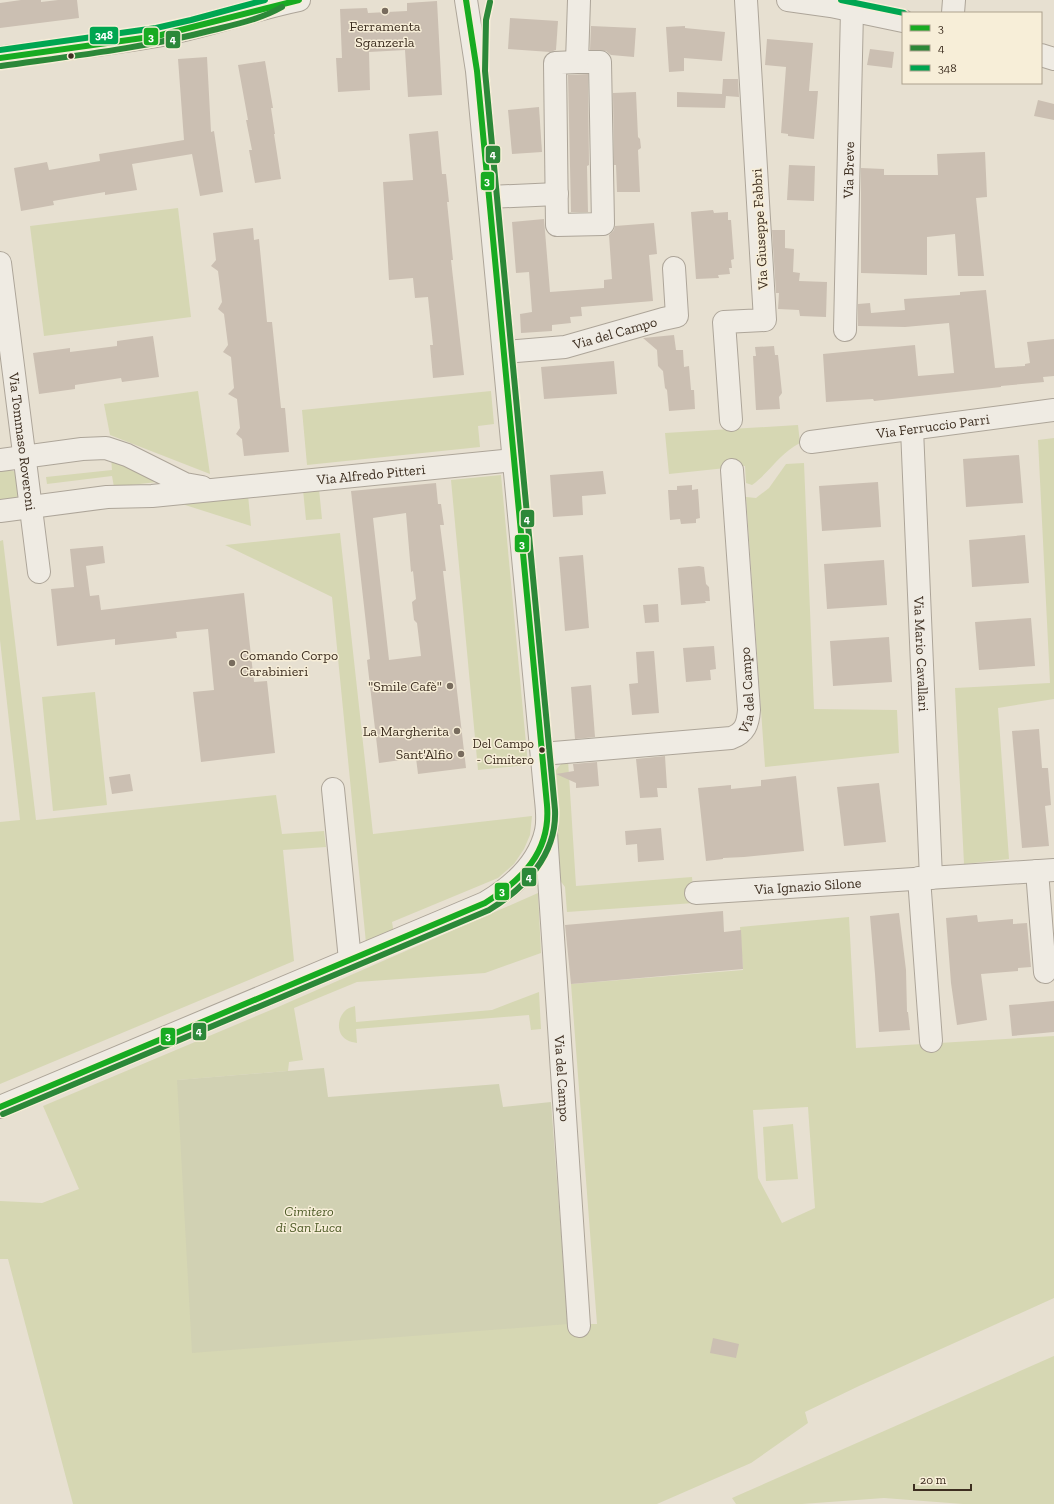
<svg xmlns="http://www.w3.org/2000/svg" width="1054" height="1504" font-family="'Zilla Slab',serif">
<rect width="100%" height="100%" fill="#e7e0d1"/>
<!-- green -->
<g fill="#d6d7b3" fill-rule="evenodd">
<path d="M178,208l13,109 -147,19 -14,-110z"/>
<path d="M198,391l12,83 -100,-39 -6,-31z"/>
<path d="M491,391l3,33 -16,2 2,21 -173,18 -5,-55z"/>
<path d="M798,425l2,18c-20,10 -30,29 -48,42l-6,-2 -1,-17 -76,8 -4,-41z"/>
<path d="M1054,438v261l-56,9 11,151 -45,5 -9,-176 95,-5 -12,-243z"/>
<path d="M111,457l46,25 -43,5 -2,-11 -65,8 -1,-7 66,-7z"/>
<path d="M804,463l10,246 83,1 2,43 -134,14 -19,-270 10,1 13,-10 17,-24z"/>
<path d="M8,469l13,5c1,20 1,25 -21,28v-32z"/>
<path d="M501,475l27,290 -50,5 -27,-290z"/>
<path d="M319,489l3,30 -16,1 -3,-30z"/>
<path d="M248,495l3,31 -69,-22z"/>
<path d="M340,533l33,301 159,-18 -2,19 -6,14 -10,15 -16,14 -106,44 2,12 -28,9 -34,-346 -107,-52z"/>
<path d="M3,540l33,280 240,-25 6,39 42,-3 2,16 -43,3 11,111 -294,123v-262l20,-2 -20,-180v-99z"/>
<path d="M95,692l12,113 -54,6 -11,-114z"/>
<path d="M568,760l8,126 116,-9 2,26 -127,9 -2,-25 -6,-8 -5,-104c3,-8 7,-12 14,-15z"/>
<path d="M538,893l3,60 -56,20 -128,9 -63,26 9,52 -14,2 -1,9 -110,9 390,244h29l-26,-340 172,-14 -3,-43 109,-10 7,131 198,-12v262l-195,88 -54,26 3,11 -57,40 -94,41h-584l-65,-245h-8v-58l42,2 37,-14 -36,-83 235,-99zM808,1107l7,101 -33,15 -24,-45 -5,-68z"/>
<path d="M539,992l2,37 -10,1 -2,-15 -173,14 1,14c-3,-1 -7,-1 -10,-3 -12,-6 -10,-26 2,-32 2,-1 4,-1 6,-2l1,16 136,-12z"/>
<path d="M793,1124l5,55 -32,2 -3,-54z"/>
<path d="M1054,1356v148h-91l-79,-6 -82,6h-66l-4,-6z"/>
</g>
<!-- cemetery -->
<path fill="#d1d1b3" d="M324,1068l4,29 171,-13 4,23 48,-5 17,222 -376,29 -15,-273z"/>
<!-- building -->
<g fill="#cbbfb2" fill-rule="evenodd">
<path d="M21,0h20v2l17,-2h19l2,18 -79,10v-25z"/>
<path d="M437,1l5,94 -34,2 -3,-47 -36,2 1,38 -32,2 -2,-34h6l-2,-49 27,-1 1,5 39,-2v-8z"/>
<path d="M510,18l48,3 -2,29 -6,2 -42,-3z"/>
<path d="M591,26l45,2 -2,29 -23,-2 -5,-4 -16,-1z"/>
<path d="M685,26v2l40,4 -3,29 -38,-3v13l-15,1 -3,-45z"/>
<path d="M767,39l46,4 -4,48h9l-4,48 -26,-3v-2l-7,-1 5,-66 -21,-2z"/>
<path d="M870,49l24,3 -2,16 -25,-3z"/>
<path d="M207,57l4,75 3,-1 9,61 -23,4 -8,-42 -60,10 5,26 -32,5v-3l-52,9 1,4 -33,6 -7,-43 33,-6 2,8 51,-9 -1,-7 85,-14 -6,-81z"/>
<path d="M265,61l8,47h-2l4,26h-1l7,45 -26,4 -6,-33h3l-6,-30h2l-10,-55z"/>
<path d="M588,74l1,91 -2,1 1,46h-17l-3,-137z"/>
<path d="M723,79h15l1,18 -13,-1 -1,12 -48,-1v-15l45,2z"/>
<path d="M636,92l2,45 2,2 1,9 -3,2 2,42h-23l-1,-27h-2l-1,-72z"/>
<path d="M1038,100l16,4v16l-20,-4z"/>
<path d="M539,107l3,45 -30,2 -4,-44z"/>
<path d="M438,131l4,43h4l3,28h-2l6,58h-2l13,115 -31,3 -3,-33h3l-5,-48 -13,1 -2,-20 -24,2 -6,-98 30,-2 -4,-46z"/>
<path d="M985,152l2,45 -11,1 8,78h-26l-3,-42 -28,3v38l-66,-2v-105l23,1v6h54l-1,-21z"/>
<path d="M789,165l26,1 -1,35 -27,-1z"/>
<path d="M713,210l1,3 14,-1v8h3l3,39 -3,1 1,8h-3l1,6 -12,1 1,3 -23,1 -5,-67z"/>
<path d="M544,219l6,73 54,-4v-8l8,-1 -3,-44 5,-5 1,-4 39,-3 3,31 -8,1 4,46 -72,6 1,9 -12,1 1,6 -19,2v6l-31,2 -1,-19 12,-2 -3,-40 -13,1 -4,-51z"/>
<path d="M253,228l1,12 5,-1 8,83h5l9,86h4l4,44 -45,4 -2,-17 -6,-5 4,-6 -3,-29 -9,-5 6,-6 -3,-31 -8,-5 5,-7 -4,-31 -6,-5 4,-7 -4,-31 -7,-5 5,-6 -3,-27z"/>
<path d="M772,230h13v18l9,1 -1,23 7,1 -1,8 28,1 -1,35 -26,-1 -1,-6 -21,-1 1,-16h-3z"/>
<path d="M986,290l9,78 30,-2v-2l5,-1 -3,-21 27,-3v37l-11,1 1,5 -43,4v1l-127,14 -1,-2 -47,3 -3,-48 92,-9 3,31 36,-3 -5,-50 -44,4 -47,-1v-22l12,-1 1,10 34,-3 -1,-11 56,-4v-3z"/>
<path d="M674,335l2,15h7l1,17 5,-1 2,24h3l1,19 -26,2 -2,-21 -2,-2 -2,-17 -5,-5 -1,-16 -14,-12z"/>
<path d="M153,336l6,41 -37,5 -1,-4 -46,7v4l-36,5 -6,-41 37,-5v4l47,-6v-5z"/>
<path d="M774,346l1,9h3l4,38 -3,4 1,12 -24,1 -3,-54h3l-1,-9z"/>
<path d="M614,361l3,33 -73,5 -3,-32z"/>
<path d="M1019,455l4,48 -57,4 -3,-48z"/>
<path d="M603,471l3,23 -24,2 1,19 -30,2 -3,-42z"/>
<path d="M878,482l3,45 -59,4 -3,-45z"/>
<path d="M436,483l2,21h3l3,21h-4l6,46h-3l23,197 -48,6 -2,-16 -37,5 -12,-103 3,-1 -19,-168zM406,513l5,59 2,-1 3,28 -4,3 2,18 3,3 4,33 -32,4 -16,-142z"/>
<path d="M692,485v5l6,-1 2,29 -4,1v4l-15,1 -1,-5 -10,1 -2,-30h9v-4z"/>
<path d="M1025,535l4,48 -57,4 -3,-47z"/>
<path d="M103,546l2,17 -19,3 4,30 9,-1 2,15 143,-17 10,89 13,-1 8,72 -74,9 -8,-70 21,-2 -6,-61 -32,3 1,6 -62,7v-6l-58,7 -6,-57 23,-2 -4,-38z"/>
<path d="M583,555l6,73 -24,3 -6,-74z"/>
<path d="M884,560l3,45 -60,4 -3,-45z"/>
<path d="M699,566l5,1 2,17 3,3 1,14h-5l1,2 -25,2 -3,-37z"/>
<path d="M658,604l1,18 -14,1 -2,-18z"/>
<path d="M1031,618l4,48 -56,4 -4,-48z"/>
<path d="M889,637l3,45 -59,4 -3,-45z"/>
<path d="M714,646l2,23 -6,1 1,10 -25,2 -3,-34z"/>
<path d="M654,651l5,62 -27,2 -3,-31 9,-1 -2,-31z"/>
<path d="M591,685l4,52 -20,2 -4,-52z"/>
<path d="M1039,729l3,39h6l3,37 -6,1 4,40 -27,2 -10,-117z"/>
<path d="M665,756l2,32h-10l1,9 -18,1 -4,-39z"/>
<path d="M597,762l2,24 -23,2v-5l-20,-9 18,-3 -1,-7z"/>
<path d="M130,774l3,17 -21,3 -3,-17z"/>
<path d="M796,776l8,75 -60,6 -21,1v1l-17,2 -8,-73 33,-3v4l30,-3v-6z"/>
<path d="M879,783l7,59 -42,4 -7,-59z"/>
<path d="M661,828l3,32 -26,2 -1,-18 -11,1 -1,-14z"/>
<path d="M723,911l1,21 17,-2 2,39 -172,15 -6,-59z"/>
<path d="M899,913l7,57 1,42h1l2,18 -31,2 -4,-58 -5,-58z"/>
<path d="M977,915l1,7 35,-3v5l14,-1 4,44 -13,1v3l-37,3 6,46 -30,5 -6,-42 -5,-65z"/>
<path d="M1054,1001v31l-42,4 -3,-31z"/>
<path d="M713,1338l26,6 -3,14 -26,-5z"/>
</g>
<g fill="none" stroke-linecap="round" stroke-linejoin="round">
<!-- minor casing -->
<g stroke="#ada599" stroke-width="24">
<g id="minor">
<path d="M788,0l43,6 72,15"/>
<path d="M953,13l1,-13"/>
<path d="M1041,55l13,4"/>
<path d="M0,58c52,-8 105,-13 157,-22 48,-9 94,-26 142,-36"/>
<path d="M577,62h23l3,162 -46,1 -2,-162z"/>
<path d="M577,62l2,-62"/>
<path d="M489,197l68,-3"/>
<path id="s1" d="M0,263l39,309"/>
<path id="s2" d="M845,330l7,-320"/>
<path id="s3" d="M504,352l61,-5 98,-28 14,-3 -3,-48"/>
<path d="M731,420l-7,-98 41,-2 -19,-320"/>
<path id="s4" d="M912,429l19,449"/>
<path id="s5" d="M811,442l243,-32"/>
<path d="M0,460l82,-11 24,-1 21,7 58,29 17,3"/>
<path id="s6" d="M0,511l107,-14 45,-1 362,-36"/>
<path id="s7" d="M542,754l189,-16c14,-5 17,-14 18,-28l-17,-240"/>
<path d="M333,789l17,171"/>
<path id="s8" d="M546,833l33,493"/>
<path d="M1037,871l8,101"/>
<path d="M919,878l12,163"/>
<path id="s9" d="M696,893l358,-23"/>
<path d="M0,1107l485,-204c27,-16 54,-40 61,-72 3,-13 0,-28 -1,-41l-68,-719 -11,-71"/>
</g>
</g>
<!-- minor -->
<use href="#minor" stroke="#efebe3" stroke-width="22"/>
<!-- bus-1 casing -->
<g stroke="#f7eed8" stroke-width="9">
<g id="bus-1">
<path d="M0,58l157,-22 142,-36"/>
<path d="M0,1107l485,-204c37,-23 66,-51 62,-98l-70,-734 -11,-71"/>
</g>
</g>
<!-- bus-2 casing -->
<g stroke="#f7eed8" stroke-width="9">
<g id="bus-2">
<path d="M1,66c71,-10 143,-18 212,-36 24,-6 48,-11 69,-23"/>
<path d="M3,1114l486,-204c36,-22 68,-55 66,-100l-70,-739 1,-51 4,-18"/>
</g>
</g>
<!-- bus-3 casing -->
<g stroke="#f7eed8" stroke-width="9">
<g id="bus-3">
<path d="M841,0l63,13"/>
<path d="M0,50l156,-22 35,-8 74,-20"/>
</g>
</g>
<!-- bus-1 -->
<use href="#bus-1" stroke="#18ab22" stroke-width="6"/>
<!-- bus-2 -->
<use href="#bus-2" stroke="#2c8839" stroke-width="6"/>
<!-- bus-3 -->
<use href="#bus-3" stroke="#00a651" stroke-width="6"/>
</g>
<!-- markers -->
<g fill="#786c5e" stroke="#f7eed8" stroke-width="1.5">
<circle cx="385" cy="11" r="4"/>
<circle cx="232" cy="663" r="4"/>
<circle cx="450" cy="686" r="4"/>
<circle cx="457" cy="731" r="4"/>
<circle cx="461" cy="754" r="4"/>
</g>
<g fill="#3d2e20" stroke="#f7eed8" stroke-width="1.5">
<circle cx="71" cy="56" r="3.5"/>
<circle cx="542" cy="750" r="3.5"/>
</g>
<g text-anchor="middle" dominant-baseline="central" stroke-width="3" stroke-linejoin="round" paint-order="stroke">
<!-- bus labels -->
<g font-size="13" fill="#3d2e20" stroke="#f7eed8" text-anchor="end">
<text x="534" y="743">Del Campo<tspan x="534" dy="16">- Cimitero</tspan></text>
</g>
<!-- poi labels -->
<g font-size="14" fill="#3d2e20" stroke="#f7eed8" text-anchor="end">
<text x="385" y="26" text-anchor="middle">Ferramenta<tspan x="385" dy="16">Sganzerla</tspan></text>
<text x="240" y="655" text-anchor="start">Comando Corpo<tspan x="240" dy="16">Carabinieri</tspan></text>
<text x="442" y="686">"Smile Cafè"</text>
<text x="449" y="731">La Margherita</text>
<text x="453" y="754">Sant'Alfio</text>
</g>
<!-- street labels -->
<g font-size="14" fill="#3d2e20" stroke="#f7eed8">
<text stroke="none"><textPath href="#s2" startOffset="160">Via Breve</textPath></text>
<text transform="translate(760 229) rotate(-93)">Via Giuseppe Fabbri</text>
<text stroke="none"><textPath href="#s3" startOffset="113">Via del Campo</textPath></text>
<text stroke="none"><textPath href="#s5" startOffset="123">Via Ferruccio Parri</textPath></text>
<text stroke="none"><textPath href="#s1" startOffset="180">Via Tommaso Roveroni</textPath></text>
<text stroke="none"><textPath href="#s6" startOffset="373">Via Alfredo Pitteri</textPath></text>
<text stroke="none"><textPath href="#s4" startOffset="225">Via Mario Cavallari</textPath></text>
<text stroke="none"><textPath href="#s7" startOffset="245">Via del Campo</textPath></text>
<text stroke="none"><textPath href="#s9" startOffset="112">Via Ignazio Silone</textPath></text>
<text stroke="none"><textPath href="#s8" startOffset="246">Via del Campo</textPath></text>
</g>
<!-- park labels -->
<g font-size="14" font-style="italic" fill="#4d5a26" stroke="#f7eed8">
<text x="309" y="1211">Cimitero<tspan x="309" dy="16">di San Luca</tspan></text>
</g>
</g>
<g stroke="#f7eed8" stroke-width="1.5">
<rect x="89" y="26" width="30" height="19" rx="4" fill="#00a651"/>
<rect x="143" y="27" width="16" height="19" rx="4" fill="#18ab22"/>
<rect x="165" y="30" width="16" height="19" rx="4" fill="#2c8839"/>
<rect x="485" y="145" width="16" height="19" rx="4" fill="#2c8839"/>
<rect x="480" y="171" width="15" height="20" rx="4" fill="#18ab22"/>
<rect x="520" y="509" width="15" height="19" rx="4" fill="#2c8839"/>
<rect x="514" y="534" width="16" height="19" rx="4" fill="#18ab22"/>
<rect x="521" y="867" width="16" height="20" rx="4" fill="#2c8839"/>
<rect x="494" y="882" width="16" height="19" rx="4" fill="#18ab22"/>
<rect x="192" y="1022" width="15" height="19" rx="4" fill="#2c8839"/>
<rect x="160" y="1027" width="16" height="19" rx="4" fill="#18ab22"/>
</g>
<g font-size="11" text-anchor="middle" font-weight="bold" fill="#fff">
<text x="104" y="39">348</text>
<text x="151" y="41">3</text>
<text x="173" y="43">4</text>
<text x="493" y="158">4</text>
<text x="487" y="185">3</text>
<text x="527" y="523">4</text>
<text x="522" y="548">3</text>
<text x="529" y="881">4</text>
<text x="502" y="895">3</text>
<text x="199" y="1035">4</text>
<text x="168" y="1040">3</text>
</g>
<!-- legend -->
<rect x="902" y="12" width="140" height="72" fill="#f7eed8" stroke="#ada18e"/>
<rect x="910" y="25" width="20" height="6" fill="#18ab22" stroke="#ada18e"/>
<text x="938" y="32" font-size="12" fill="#3d2e20">3</text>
<rect x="910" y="45" width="20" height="6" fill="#2c8839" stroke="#ada18e"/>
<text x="938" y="52" font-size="12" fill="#3d2e20">4</text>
<rect x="910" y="65" width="20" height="6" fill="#00a651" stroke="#ada18e"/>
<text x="938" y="72" font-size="12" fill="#3d2e20">348</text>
<!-- scale -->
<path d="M914 1484v6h57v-6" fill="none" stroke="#3d2e20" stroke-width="2"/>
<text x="920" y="1484" font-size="12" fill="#3d2e20" stroke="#f7eed8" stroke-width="3" paint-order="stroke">20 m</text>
</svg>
